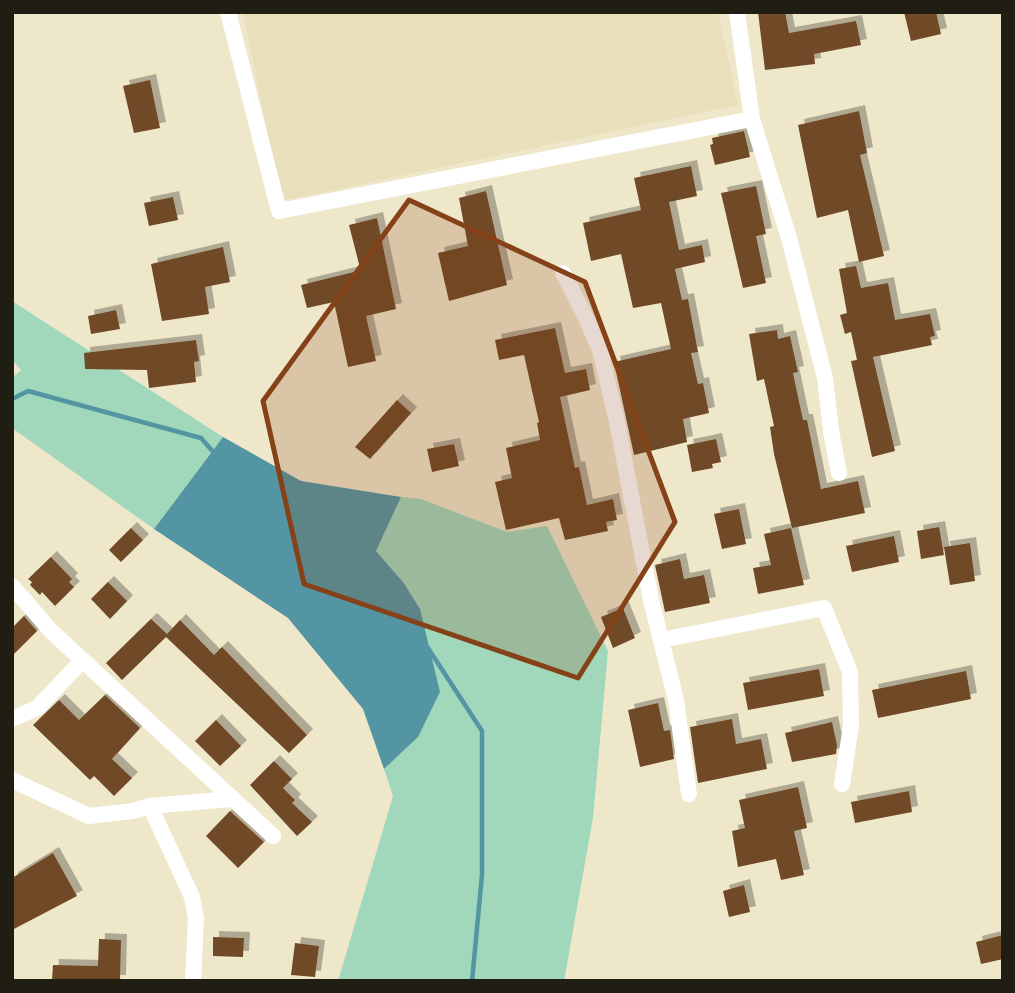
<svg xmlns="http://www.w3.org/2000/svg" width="1015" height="993" font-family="'Work Sans',sans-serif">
<defs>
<filter id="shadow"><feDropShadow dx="6" dy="-6" stdDeviation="0" flood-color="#0004"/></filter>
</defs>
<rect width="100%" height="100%" fill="#efe7ca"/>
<!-- built -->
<path fill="#e9dfba" d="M243,12h475l20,93 -457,96z"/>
<!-- green -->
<g fill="#a1d8bc">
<path d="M12,301l211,136 -69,92 -142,-101v-50l9,-8 -9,-10z"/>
<path d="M401,497l20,2 86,33 40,-6 61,125 -15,167 -29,163h-226l55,-185 -9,-27 34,-32 -15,-155 -27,-31z"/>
</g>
<!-- water -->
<path fill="#5395a3" d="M223,437l78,44 100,16 -25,54 27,31 17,27 20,83 -22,45 -34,32 -21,-60 -75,-91 -134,-89z"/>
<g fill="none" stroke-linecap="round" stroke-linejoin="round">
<!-- stream -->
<g stroke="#5395a3" stroke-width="4.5">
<path d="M12,399l16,-8 173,47 15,17"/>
<path d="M428,648l54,83v144l-10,106"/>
</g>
</g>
<!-- building -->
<g fill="#6f4828" filter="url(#shadow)">
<path d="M758,12h27l4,21 67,-12 5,24 -47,9 1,10 -50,6z"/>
<path d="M904,12h32l5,22 -30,7z"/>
<path d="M150,80l10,48 -26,5 -11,-47z"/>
<path d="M859,111l8,42 -7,2 24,101 -25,6 -11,-52 -31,8 -19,-93z"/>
<path d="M744,131l6,26 -35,8 -5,-20 3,-1 -1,-6z"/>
<path d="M691,166l6,30 -28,6 10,48 23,-5 3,17 -30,7 7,31 6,-1 10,53 -7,1 7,31 5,-1 6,30 -26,6 4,23 -53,13 -20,-93 57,-13 -10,-46 -28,5 -12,-54 -30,7 -8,-38 58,-13 -7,-32z"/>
<path d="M756,186l10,48 -10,2 10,47 -23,5 -22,-95z"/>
<path d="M486,191l21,94 -58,16 -11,-48 30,-7 -9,-48z"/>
<path d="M173,197l5,23 -29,6 -5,-23z"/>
<path d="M377,218l19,91 -30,7 10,45 -28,6 -14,-65 -27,6 -6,-23 57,-14 -1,-2 3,-1 -11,-43z"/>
<path d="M223,247l7,35 -25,5 4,27 -47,7 -11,-57z"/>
<path d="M856,266l5,22 27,-5 7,37 35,-6 5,22 -5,1 2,8 -59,12 22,94 -23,6 -21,-96 6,-1 -6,-28 -6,2 -5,-19 7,-2 -8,-44z"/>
<path d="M116,310l4,19 -29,5 -3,-18z"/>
<path d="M555,328l10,45 21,-4 4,21 -30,7 15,71 4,-1 8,38 26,-6 4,21 -11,2 2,9 -43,9 -6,-22 -53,12 -11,-48 17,-4 -6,-30 34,-8 -3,-17 2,-1 -15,-67 -25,5 -4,-20z"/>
<path d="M777,330l1,9 12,-3 8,36 -5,1 10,47h4l14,69 37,-8 7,32 -73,15 -18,-74 -4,-27 4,-1 -10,-47 -7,2 -8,-47z"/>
<path d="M196,340l3,21 -5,1 2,20 -47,6 -2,-18 -62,-1 -1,-16z"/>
<path d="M397,400l14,13 -41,46 -15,-12z"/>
<path d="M716,439l5,23 -9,2 1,4 -21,4 -5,-27z"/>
<path d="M454,444l5,22 -27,6 -5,-23z"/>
<path d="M739,509l7,35 -24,5 -8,-35z"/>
<path d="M939,527l5,28 -23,4 -4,-28z"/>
<path d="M131,528l12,12 -22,22 -12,-12z"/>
<path d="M791,528l13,57 -46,9 -5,-26 18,-3 -7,-31z"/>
<path d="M894,536l5,26 -47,10 -6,-26z"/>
<path d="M970,543l5,38 -25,4 -6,-38z"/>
<path d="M51,557l21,22 -3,3 5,5 -19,19 -13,-14 -2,3 -10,-10 2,-3 -4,-3z"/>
<path d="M680,559l4,20 20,-4 6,28 -45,9 -10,-47z"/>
<path d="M108,582l19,19 -17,18 -19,-20z"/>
<path d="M623,608l12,30 -22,10 -12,-31z"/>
<path d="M24,616l13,15 -25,25v-28z"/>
<path d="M151,619l16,15 13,-14 34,35 8,-8 85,88 -18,18 -123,-116 -44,43 -16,-17z"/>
<path d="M819,669l5,27 -76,14 -5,-27z"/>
<path d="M966,671l5,28 -93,19 -6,-28z"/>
<path d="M105,695l35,33 -28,31 20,19 -18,18 -20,-20 -4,4 -57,-55 26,-25 20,20z"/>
<path d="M658,703l6,28 6,-1 4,29 -34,8 -12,-57z"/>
<path d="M732,719l4,25 25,-5 6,30 -69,14 -8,-56z"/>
<path d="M216,720l25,26 -21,20 -25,-25z"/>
<path d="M832,722l5,23 -1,9 -44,8 -7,-29z"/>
<path d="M274,761l18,18 -9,9 12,12 -3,3 20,19 -15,14 -47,-51z"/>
<path d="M798,787l9,41 -13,3 10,44 -23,5 -5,-21 -38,8 -6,-36 13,-3 -6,-28z"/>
<path d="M909,791l3,21 -57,11 -4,-21z"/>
<path d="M230,811l34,31 -26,26 -32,-32z"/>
<path d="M53,853l24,43 -65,34v-52z"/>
<path d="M744,885l6,27 -21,5 -6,-26z"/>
<path d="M1003,935v24l-22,5 -5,-22z"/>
<path d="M213,937l31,1 -1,19 -30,-1z"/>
<path d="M99,939l22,1 -1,41h-68l1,-16 45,1z"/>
<path d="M295,943l24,3 -4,31 -24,-2z"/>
</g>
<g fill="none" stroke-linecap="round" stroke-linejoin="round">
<!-- minor -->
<g stroke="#fff" stroke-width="16">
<path d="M228,12l51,199 473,-92"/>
<path d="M737,12l15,107 37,119 36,140 6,53 8,42"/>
<path d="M563,273l22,43 15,34 17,72 34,178 25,100 13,94"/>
<path d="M12,586l39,45 222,205"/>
<path d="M661,640l163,-32 26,64 1,54 -9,58"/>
<path d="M12,719l25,-11 46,-48"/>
<path d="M12,780l77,36 44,-5 17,-5 81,-7"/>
<path d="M150,806l42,91 4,22 -3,62"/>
</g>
</g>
<!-- marked area -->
<path fill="#854117" fill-opacity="0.2" stroke="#854117" stroke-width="5" stroke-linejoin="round" d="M409,200l176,82 90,240 -97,156 -274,-94 -41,-183z"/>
<!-- border -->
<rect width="1015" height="993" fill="none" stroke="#201d12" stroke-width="28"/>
</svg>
